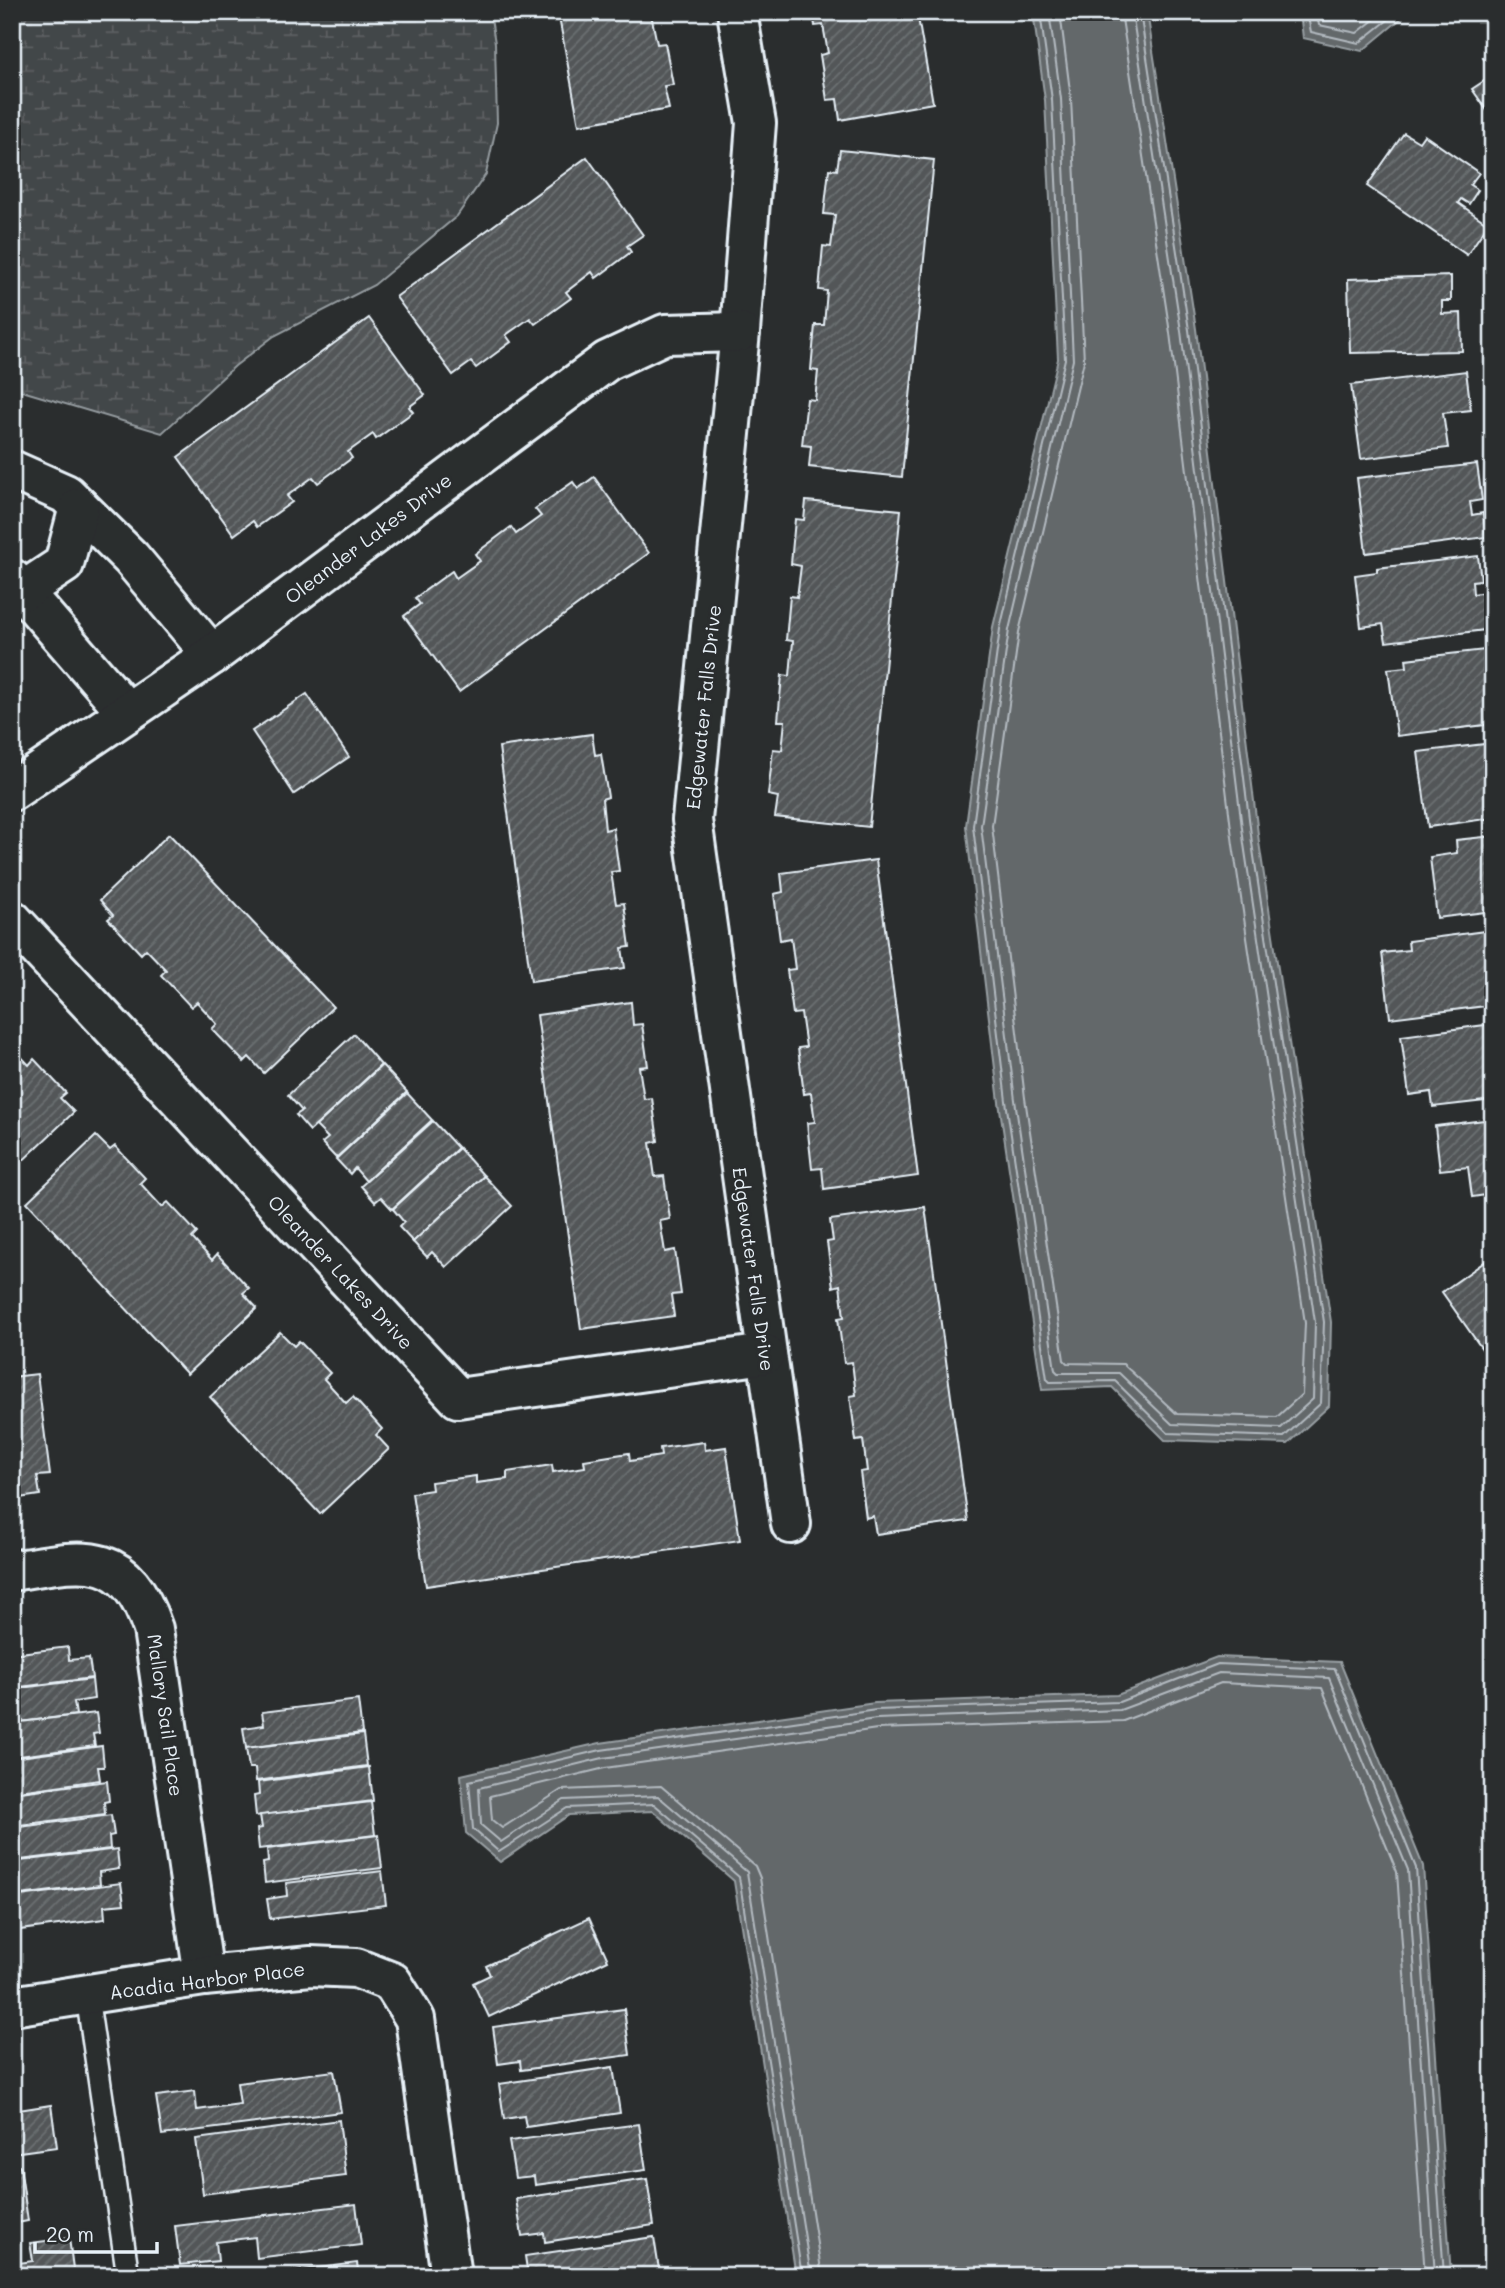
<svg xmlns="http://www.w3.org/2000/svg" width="1505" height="2288" font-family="Mali,sans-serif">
<defs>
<pattern id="wetland-marsh" width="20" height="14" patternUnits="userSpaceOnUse" patternTransform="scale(1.75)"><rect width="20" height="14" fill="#424648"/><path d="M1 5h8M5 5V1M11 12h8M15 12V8" fill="none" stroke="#5d6163"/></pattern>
<pattern id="building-hatch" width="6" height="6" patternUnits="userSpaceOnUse" patternTransform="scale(1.75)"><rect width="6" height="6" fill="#535759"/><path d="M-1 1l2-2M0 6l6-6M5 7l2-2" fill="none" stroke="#6c7072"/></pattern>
</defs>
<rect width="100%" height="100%" fill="#2a2d2e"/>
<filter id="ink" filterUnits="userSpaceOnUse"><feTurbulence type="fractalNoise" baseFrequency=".0143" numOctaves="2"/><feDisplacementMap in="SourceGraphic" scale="14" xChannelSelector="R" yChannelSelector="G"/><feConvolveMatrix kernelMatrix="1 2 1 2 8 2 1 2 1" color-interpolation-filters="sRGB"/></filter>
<g filter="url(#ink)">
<!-- wetland -->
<path fill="url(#wetland-marsh)" stroke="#959ca0" stroke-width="2" d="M12,12h478l5,31 2,80 -11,51 -29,42 -83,69 -100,51 -39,30 -73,67 -150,-45z"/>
<!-- water -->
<g fill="#63686b" stroke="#989fa3" stroke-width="2">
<path d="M1033,12h114l49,317 63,513 72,480 -2,84 -41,38 -123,-4 -53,-53 -70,3 -43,-288 -33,-276 27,-199 65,-268 -13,-259z"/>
<path d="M1300,12h109l-47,39 -59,-13z"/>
<path d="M1217,1657l123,5 83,204 28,410h-655l-62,-395 -81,-70 -84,4 -69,47 -34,-29 -5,-58 139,-32 275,-40 242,-8z"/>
</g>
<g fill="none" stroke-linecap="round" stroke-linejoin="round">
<!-- shore -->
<g stroke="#b3bac0" stroke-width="2">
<path d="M1040,12l12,88 13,259 -65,270 -27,197 33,275 41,278 3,3 65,-1 53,52 116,4 37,-34 3,-81 -72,-479 -63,-513 -49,-318"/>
<path d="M1049,12l12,87 12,261 -64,270 -28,196 34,274 40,270 3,3h61l53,51 109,4 32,-29 2,-77 -71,-478 -63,-513 -49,-319"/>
<path d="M1060,12l11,87 13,262 -65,271 -27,194 33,272 39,262 3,3 56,1 54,50 100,3 25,-23 3,-71 -72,-478 -63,-512 -49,-321"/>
<path d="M1307,12l4,20 48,11 39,-31"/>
<path d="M1316,12l3,13 38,8 27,-21"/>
<path d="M802,2276l-63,-399 -85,-73 -87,4 -68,44 -26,-23 -4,-48 132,-31 275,-40 243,-8 99,-38 117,5 81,199 28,408"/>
<path d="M811,2276l-64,-404 -89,-76 -94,4 -63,42 -20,-17 -2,-37 124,-30 273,-39 244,-9 99,-37 110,5 79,192 27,406"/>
<path d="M822,2276l-62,-398 -5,-12 -94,-80 -100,4 -59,38 -10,-8 -2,-24 115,-28 272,-39 246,-8 98,-38 101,5 75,184 28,404"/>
</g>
</g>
<!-- building -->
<g fill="url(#building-hatch)" stroke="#e8f1f8" stroke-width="2">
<path d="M558,12h101l-8,2 6,30 8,-1 8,42 -9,1 5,23 -90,16z"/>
<path d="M813,12h104l16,91 -93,17 -3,-21 -10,1 -7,-45 8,-2 -5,-28 -8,1z"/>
<path d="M1493,51v19l-10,-12z"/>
<path d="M1493,75v44l-21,-30z"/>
<path d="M1404,133l15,9 5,-7 55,38 -9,12 8,5 -9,14 -8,-5 -3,4 30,21 -21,31 -100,-69z"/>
<path d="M840,150l94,10 -32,317 -93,-10 2,-21 -9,-1 5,-46 8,1 3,-29 -7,-1 4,-45h9l3,-34 -8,-1 4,-44 8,1 4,-32 -11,-1 5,-45 8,1z"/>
<path d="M587,157l56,78 -16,11 4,6 -35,26 -4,-6 -26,20 5,6 -36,26 -5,-6 -24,17 5,7 -35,26 -5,-6 -18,13 -57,-78z"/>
<path d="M1451,276v25h-9v13l19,-1 1,38 -112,2 -2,-74z"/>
<path d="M369,318l56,77 -16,12 4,5 -37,27 -3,-5 -25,18 4,6 -34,25 -5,-6 -26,19 5,6 -35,25 -4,-6 -19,14 -56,-78z"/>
<path d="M1466,371l5,39 -28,3 5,35 -87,11 -10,-74z"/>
<path d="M1477,464l5,36 -12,2 2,13 11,-2 3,24 -120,16 -9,-75z"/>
<path d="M594,477l55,76 -190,139 -55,-76 16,-12 -5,-6 37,-27 4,7 24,-17 -5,-7 36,-27 5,7 25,-18 -6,-7 38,-27 5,7z"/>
<path d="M806,501l95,9 -32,317 -94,-10 3,-20 -10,-2 5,-46 9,1 3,-29h-7l4,-46 8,1 3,-35 -7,-1 4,-44 7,1 4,-31 -10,-2 4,-45 9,1z"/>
<path d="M1478,556l3,24 -9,1 1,13 19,-3 1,38 -107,13 -3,-18 -22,3 -6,-52 22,-3v-4z"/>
<path d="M1493,649v75l-96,12 -9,-67 19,-2 -1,-8z"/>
<path d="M307,694l42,63 -55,37 -42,-63z"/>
<path d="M592,734l3,21 6,-1 7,43 -6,2 3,31 8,-2 6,43 -8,1 5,32 8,-1 6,44 -8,1 3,20 -94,13 -32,-234z"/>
<path d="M1493,743v75l-65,9 -10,-75z"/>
<path d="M169,834l164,173 -69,66 -15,-16 -5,5 -32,-33 5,-5 -20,-22 -6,5 -30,-32 5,-5 -20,-21 -5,5 -33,-35 5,-4 -13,-15z"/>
<path d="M1493,836v75l-56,7 -7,-61 27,-4 -1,-13z"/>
<path d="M876,860l42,316 -94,13 -2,-21 -10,1 -5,-46 8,-1 -4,-29 -7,1 -6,-46 8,-1 -5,-34 -8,1 -6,-44 8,-1 -4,-31 -11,2 -6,-46 9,-2 -2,-19z"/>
<path d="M1493,930v75l-103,13 -8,-65 27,-3 -1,-9z"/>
<path d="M631,1002l2,23 9,-1 6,42 -9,1 5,32 8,-1 6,43 -8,2 5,34 9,-1 6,43 -10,2 5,31 10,-2 6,44 -10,1 3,21 -93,13 -44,-314z"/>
<path d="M1493,1024v76l-60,7 -2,-15 -22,3 -8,-59z"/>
<path d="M354,1034l27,31 -71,66 -14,-16 6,-4 -14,-16z"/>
<path d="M12,1047l17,18 5,-6 32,34 -6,5 14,14 -62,59z"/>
<path d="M382,1065l25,27 -71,66 -14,-15 6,-5 -12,-12z"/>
<path d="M407,1093l25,27 -66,61 -11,-13 -5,6 -14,-15z"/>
<path d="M1493,1119v75l-21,3 -4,-30 -28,3 -5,-44z"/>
<path d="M433,1121l25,27 -66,61 -11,-12 -6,5 -14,-16z"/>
<path d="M96,1136l14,14 5,-4 30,32 -5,5 22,24 6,-5 29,31 -5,5 20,22 5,-6 32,34 -6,5 14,15 -70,66 -160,-172z"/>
<path d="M459,1148l25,28 -71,66 -14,-15 5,-5 -11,-13z"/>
<path d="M484,1176l28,30 -66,61 -14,-15 -5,5 -14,-15z"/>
<path d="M925,1207l43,314 -92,13 -3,-18 -7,2 -6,-46 7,-1 -4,-31 -7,1 -6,-45 6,-1 -4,-33 -8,1 -6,-45 6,-1 -4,-32 -7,2 -6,-45 6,-1 -3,-21z"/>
<path d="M1493,1256v91l-8,6 -43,-61z"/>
<path d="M280,1332l14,14 5,-5 31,32 -6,6 22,24 7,-6 29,32 -6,6 13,14 -69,65 -110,-117z"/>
<path d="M37,1374l13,101 -13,1 3,19 -28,4v-122z"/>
<path d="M704,1442l1,8 21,-3 14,93 -314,46 -14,-93 20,-3 -1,-8 45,-6v7l31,-4v-7l45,-7 1,7 32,-5 -1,-7 45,-7 1,8 31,-5 -1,-8z"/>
<path d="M68,1647l1,13 20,-2 3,20 -80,10v-34z"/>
<path d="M92,1679l2,20 -20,3 2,13 -64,8v-34z"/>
<path d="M358,1700l4,33 -116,15 -3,-20 21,-3 -2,-13z"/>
<path d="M96,1713l3,20 -6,1 2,12 -83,11v-34z"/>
<path d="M363,1734l4,32 -111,15 -1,-13h-6l-3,-20z"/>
<path d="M102,1746l2,21h-6l2,13 -88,12v-34z"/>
<path d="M369,1767l4,34 -117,15 -2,-20 5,-1 -1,-13z"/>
<path d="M107,1781l2,20 -5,1 1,12 -93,12v-33z"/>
<path d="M371,1802l4,33 -116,14 -2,-20 5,-1 -2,-13z"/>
<path d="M111,1815l3,20 -5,1 1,13 -98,12v-33z"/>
<path d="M378,1835l4,33 -117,15 -2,-20 5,-1 -1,-13z"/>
<path d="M117,1849l2,20 -20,3 1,13 -88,11v-34z"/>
<path d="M382,1871l4,34 -116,14 -3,-20 20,-3 -1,-13z"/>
<path d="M121,1883l3,21 -20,2 1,13 -93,12v-34z"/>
<path d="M589,1918l19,42 -119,57 -16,-34 17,-8 -4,-9z"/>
<path d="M624,2009l6,46 -109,15 -1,-9 -22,3 -5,-37z"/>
<path d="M613,2067l7,46 -94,14 -2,-11 -20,3 -5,-35z"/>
<path d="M334,2071l7,41 -179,23 -6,-39 39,-5 2,19 43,-6 -3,-21z"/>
<path d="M51,2105l6,42 -45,6v-42z"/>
<path d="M339,2120l7,56 -143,18 -7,-55z"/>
<path d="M639,2124l7,46 -111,15 -1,-9 -19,2 -6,-37z"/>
<path d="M20,2166l8,55 -16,3v-57z"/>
<path d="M647,2179l7,46 -109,17 -1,-9 -22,3 -6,-37z"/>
<path d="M356,2204l5,41 -104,13 -2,-21 -39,5 2,19 -38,4 -5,-39z"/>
<path d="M654,2237l6,39h-132l-3,-20z"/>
<path d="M69,2238l5,38h-62v-12l21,-3 -3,-18z"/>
<path d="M357,2263l2,13h-104z"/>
</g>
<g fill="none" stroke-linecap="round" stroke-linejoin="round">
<!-- lane casing -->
<g stroke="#e8f1f8" stroke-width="26">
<path id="lane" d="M87,1996l41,280"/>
</g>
<!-- street casing -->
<g stroke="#e8f1f8" stroke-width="44">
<g id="street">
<path d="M737,12l19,111 -16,209 -48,488 99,704"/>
<path d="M12,470l54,24 65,64 81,97"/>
<path d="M12,579l115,133"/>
<path d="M23,591l41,-27 15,-57"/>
<path d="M12,791l200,-136 395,-294 58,-27 75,-2"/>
<path d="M12,920l446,478 307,-44"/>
<path d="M12,1571c72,-12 113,-24 141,58l51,347"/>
<path d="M12,2006l192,-30 107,-10 45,2 36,14 23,37 36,257"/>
</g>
</g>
<!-- lane -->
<use href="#lane" stroke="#2a2d2e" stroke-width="21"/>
<!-- street -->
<use href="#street" stroke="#2a2d2e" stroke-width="38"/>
</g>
</g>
<g text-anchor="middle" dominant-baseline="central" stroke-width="6" stroke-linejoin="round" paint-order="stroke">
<!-- street labels -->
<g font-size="19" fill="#e8f1f8" stroke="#2a2d2e">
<text transform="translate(368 538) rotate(-37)">Oleander Lakes Drive</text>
<text transform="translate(703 707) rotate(-84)">Edgewater Falls Drive</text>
<text transform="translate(754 1269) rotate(82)">Edgewater Falls Drive</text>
<text transform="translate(341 1272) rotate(47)">Oleander Lakes Drive</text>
<text transform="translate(166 1715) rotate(82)">Mallory Sail Place</text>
<text transform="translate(207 1980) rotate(-7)">Acadia Harbor Place</text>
</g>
</g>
<!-- margin -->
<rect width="1505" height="2288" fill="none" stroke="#2a2d2e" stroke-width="42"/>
<rect x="21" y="21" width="1463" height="2246" fill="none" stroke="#e8f1f8" stroke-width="2.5" filter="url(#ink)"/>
<!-- scale -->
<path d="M35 2242v10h122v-10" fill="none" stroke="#e8f1f8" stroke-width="3.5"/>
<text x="46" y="2242" font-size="21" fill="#e8f1f8" stroke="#2a2d2e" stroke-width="5" paint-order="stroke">20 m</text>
</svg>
